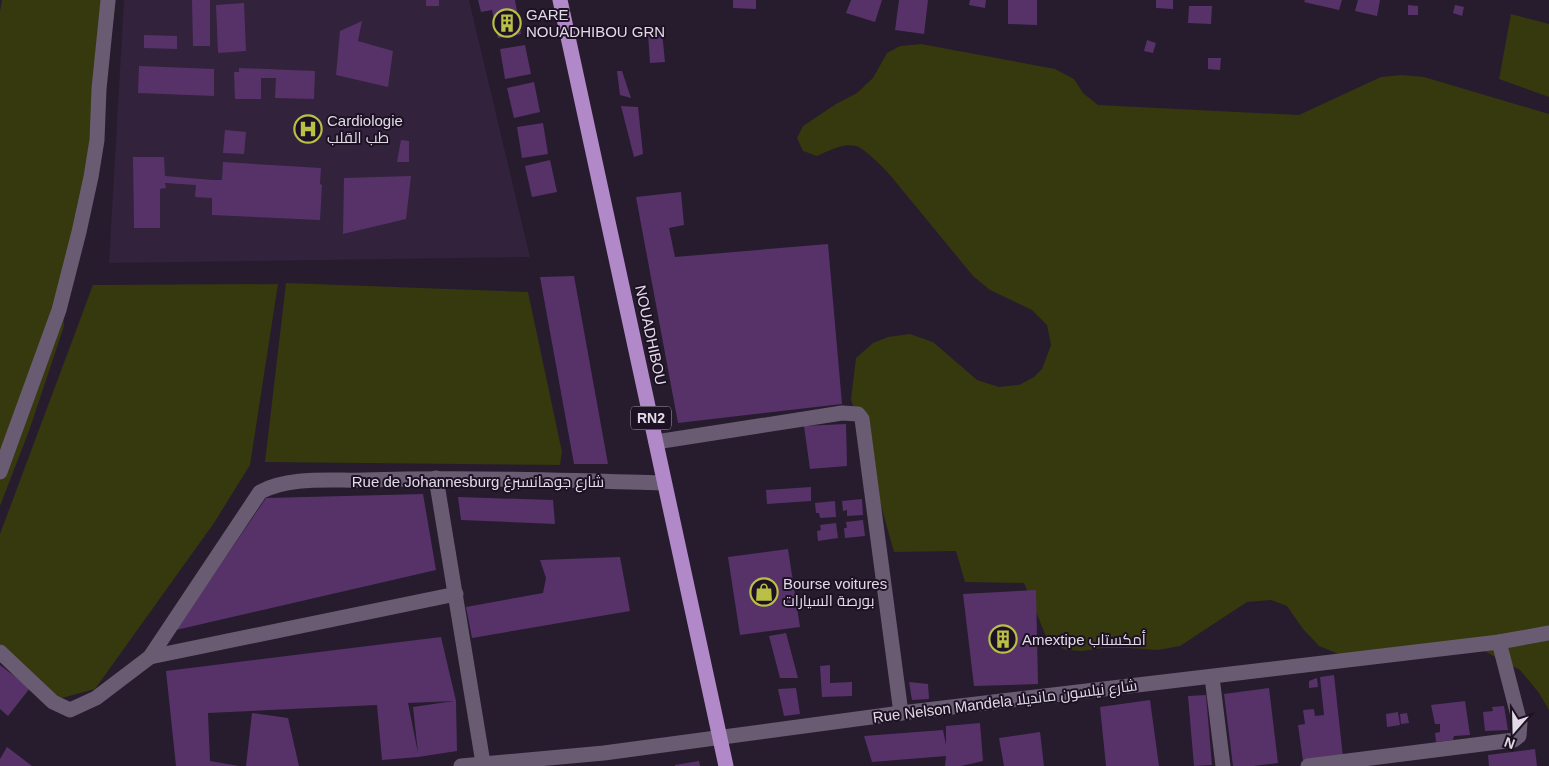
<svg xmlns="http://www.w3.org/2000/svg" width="1549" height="766" font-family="Helvetica,Cairo,sans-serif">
<rect width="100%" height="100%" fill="#271b2e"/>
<!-- built -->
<path fill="#32223b" d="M124,0h345l61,257 -421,6z"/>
<!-- green -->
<g fill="#36380e">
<path d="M2,0h114l-20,157 -35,132 3,37 -34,102 -30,78v-495z"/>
<path d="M1511,14l38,10v73l-50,-18z"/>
<path d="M921,44l134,25 19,10 9,14 15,12 201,10 82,-38 21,-2 22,2 125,37v596l-10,-17 -19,-23 -47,-25 -132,10 -22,-9 -16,-17 -16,-23 -16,-6 -24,2 -67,44 -22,4 -30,-2h-25l-21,3 -16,-1 -18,-9 -24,-58 -59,-1 -9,-31 -62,1 -43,-153 5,-41 17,-15 15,-6 22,-3 23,8 44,38 22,7 20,-2 15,-8 8,-8 9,-24 -4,-20 -15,-15 -42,-20 -17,-14 -83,-101c-6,-7 -26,-27 -34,-29 -14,-3 -27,5 -39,10l-14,-5 -6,-13 6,-12 33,-22 21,-11 16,-15 14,-25 13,-7z"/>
<path d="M286,283l242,9 34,160 -2,13 -295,-3z"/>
<path d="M278,284l-28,181 -36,58 -119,166 -37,10 -58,-55v-110l93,-249z"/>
</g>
<!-- building -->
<g fill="#563269" fill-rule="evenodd">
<path d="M192,0h18v46h-17z"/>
<rect x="426" y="0" width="13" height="6"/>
<path d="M478,0h37l6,34 -23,4 -6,-28 -11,2z"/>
<path d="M733,0h23v9l-23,-1z"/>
<path d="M851,0h31l-7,22 -29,-9z"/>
<path d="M899,0h29l-4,34 -29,-4z"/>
<path d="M970,0h16l-1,8 -16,-3z"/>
<path d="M1008,0h29v25l-29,-1z"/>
<path d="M1156,0h17v9l-17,-1z"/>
<path d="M1305,0h37l-3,10 -35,-8z"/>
<path d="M1358,0h22l-3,16 -22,-5z"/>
<path d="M244,3l2,48 -28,2 -2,-48z"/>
<path d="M1408,5l10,1v9h-10z"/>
<path d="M1455,5l9,2 -2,9 -9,-3z"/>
<path d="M1189,6h23l-1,18 -23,-1z"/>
<path d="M362,21l-4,20 35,10 -5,36 -52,-12 4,-44z"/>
<path d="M662,32l3,30 -15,1 -2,-30z"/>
<path d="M144,35l33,1v13l-33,-1z"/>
<path d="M1147,40l9,3 -3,10 -9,-2z"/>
<path d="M525,45l6,29 -26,5 -5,-30z"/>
<path d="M1208,58h13l-1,12 -12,-1z"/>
<path d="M139,66l75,3v27l-76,-3z"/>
<path d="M239,68l76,3 -1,28 -39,-1 1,-20h-15v21h-26l-1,-27h5z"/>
<path d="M617,71h5l9,27 -11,-3z"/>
<path d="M534,82l6,30 -26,6 -7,-30z"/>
<path d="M621,106l17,1 5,47 -9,3z"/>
<path d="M543,123l5,31 -26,4 -5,-31z"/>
<path d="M225,130l21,2 -2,22 -21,-1z"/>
<path d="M401,140l8,1v21h-12z"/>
<path d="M133,157h31l1,19 48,4h9l1,-18 98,6 -1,16 2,1 -2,35 -108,-5v-17l-17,-1 1,-12 -31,-2 1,5 -6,1v39h-26z"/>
<path d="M550,160l7,32 -25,5 -7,-31z"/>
<path d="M411,176l-5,43 -63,15 1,-56z"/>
<path d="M681,192l3,33 -15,3 6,29 153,-13 14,160 -164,19 -42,-226z"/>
<path d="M574,276l34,188h-34l-34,-187z"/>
<path d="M846,424l1,42 -37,3 -6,-43z"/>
<path d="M811,487v14l-44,3 -1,-14z"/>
<path d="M423,494l13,76 -260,60 90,-132z"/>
<path d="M458,497l95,3 2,24 -94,-4z"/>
<path d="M862,499l1,16 -16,1v-6l-4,1 -1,-10z"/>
<path d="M835,501l1,16 -16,1 -1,-5h-3l-1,-10z"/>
<path d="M863,520l2,16 -20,2 -1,-10h3l-1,-6z"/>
<path d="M836,523l2,15 -20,3 -1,-10 4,-1 -1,-5z"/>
<path d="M788,549l12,78 -60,8 -12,-78z"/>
<path d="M620,557l10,54 -158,27 -6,-31 77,-14 3,-15 -6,-18z"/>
<path d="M1036,590l2,94 -64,2 -11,-92z"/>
<path d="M786,633l12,45h-18l-11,-42z"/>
<path d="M441,637l15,64 1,50 -39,6 -36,3 -5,-55 -169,8 2,48 29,5h-63l-10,-95zM454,701l-41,6 5,46 -10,-50z"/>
<path d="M0,665l30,23 -22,28 -8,-7z"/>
<path d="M830,665v18l22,-1v14l-30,1 -2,-31z"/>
<path d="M1334,675l9,82 -40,4 -5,-36 7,-1 -2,-14 11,-1 1,7 9,-1 -4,-38z"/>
<path d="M1317,678l1,9 -9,1v-7z"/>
<path d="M909,682l19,2 1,15 -17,1z"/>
<path d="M796,688l4,26 -16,2 -6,-27z"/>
<path d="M1269,688l9,75 -25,3h-20l-9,-72z"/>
<path d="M1206,695l6,70 -18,1 -6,-70z"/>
<path d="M1150,700l9,66h-53l-6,-59z"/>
<path d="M1465,701l5,34 -16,1 -1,4 -17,2 -1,-9 5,-1v-8h-5l-4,-19z"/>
<path d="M1504,706l4,24 -23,1 -2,-19 10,-1 -1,-4z"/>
<path d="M1398,712l2,13 -13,2 -1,-13z"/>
<path d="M252,713l36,5 11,48h-53z"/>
<path d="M1407,713l2,10 -8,1 -1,-10z"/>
<path d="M980,723l3,38 -22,5h-16l1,-10 -74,6 -8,-26 79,-6 3,15v-19z"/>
<path d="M1040,732l4,34h-40l-5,-28z"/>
<path d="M7,747l25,19h-32v-7z"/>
<path d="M1535,749l2,17h-48l-1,-11z"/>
<path d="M699,761l1,5h-25v-1z"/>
</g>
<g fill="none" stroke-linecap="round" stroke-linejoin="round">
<!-- street -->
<g stroke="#695b71" stroke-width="15">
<path d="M656,442l186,-29 16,1 4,5 39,294"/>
<path d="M0,472l59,-162 20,-78 12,-55 6,-37 2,-51 9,-89"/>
<path d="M436,478l47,285"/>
<path d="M0,652l53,50 17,8 26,-12 54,-41 110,-165c30,-16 70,-11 104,-12 100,-3 200,0 300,3"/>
<path d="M150,657l306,-63"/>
<path d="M1212,677l11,89"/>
<path d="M461,766l143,-13 297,-40 598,-71 50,-9"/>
<path d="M1308,766l206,-26 5,-4 1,-13 -21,-81"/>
</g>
<!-- highway -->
<path stroke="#b289c8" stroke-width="15" d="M560,0l166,766"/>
</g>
<!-- icons -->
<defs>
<g id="building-ring" transform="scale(1.4375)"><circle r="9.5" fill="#1d1224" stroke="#bac045" stroke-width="1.5"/><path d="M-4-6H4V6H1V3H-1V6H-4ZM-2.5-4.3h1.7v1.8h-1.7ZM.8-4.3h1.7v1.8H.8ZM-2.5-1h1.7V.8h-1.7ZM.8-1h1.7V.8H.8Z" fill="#bac045"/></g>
<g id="hospital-ring" transform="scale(1.4375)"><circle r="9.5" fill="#1d1224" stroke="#bac045" stroke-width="1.5"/><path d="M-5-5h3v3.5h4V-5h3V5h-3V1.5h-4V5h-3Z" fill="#bac045"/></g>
<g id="shop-ring" transform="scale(1.4375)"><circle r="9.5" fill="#1d1224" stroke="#bac045" stroke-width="1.5"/><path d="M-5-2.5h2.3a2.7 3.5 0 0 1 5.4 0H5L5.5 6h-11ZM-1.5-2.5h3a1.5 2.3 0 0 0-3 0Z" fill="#bac045"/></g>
</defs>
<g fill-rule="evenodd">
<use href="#building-ring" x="507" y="23"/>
<use href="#hospital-ring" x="308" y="129"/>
<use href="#shop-ring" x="764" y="592"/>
<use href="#building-ring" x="1003" y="639"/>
</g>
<g text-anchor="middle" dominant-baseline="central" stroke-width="4" stroke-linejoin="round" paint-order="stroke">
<!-- shield labels -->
<rect fill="#1d1224" stroke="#a79eac" stroke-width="1" x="631" y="406.5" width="40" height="23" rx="4"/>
<g font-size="14" font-weight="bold" fill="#e2dae7">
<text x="651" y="418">RN2</text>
</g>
<!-- poi labels -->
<g font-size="15" fill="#e2dae7" stroke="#1d1224" text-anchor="start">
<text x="526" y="14">GARE<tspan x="526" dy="17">NOUADHIBOU GRN</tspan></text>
<text x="327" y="120">Cardiologie<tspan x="327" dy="17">طب القلب</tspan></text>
<text x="783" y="583">Bourse voitures<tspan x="783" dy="17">بورصة السيارات</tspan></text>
<text x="1022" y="639">Amextipe أمكستاب</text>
</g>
<!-- street labels -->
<g font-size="15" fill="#e2dae7" stroke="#1d1224">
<text transform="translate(651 335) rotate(78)">NOUADHIBOU</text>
<text x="478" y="481">Rue de Johannesburg شارع جوهانسبرغ</text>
<text transform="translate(1005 701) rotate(-7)">Rue Nelson Mandela شارع نيلسون مانديلا</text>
</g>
</g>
<!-- north arrow -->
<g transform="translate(1514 731) rotate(200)" stroke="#1d1224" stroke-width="4" paint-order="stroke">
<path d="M0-4L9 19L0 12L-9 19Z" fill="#e2dae7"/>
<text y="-8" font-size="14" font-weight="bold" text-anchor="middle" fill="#e2dae7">N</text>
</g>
</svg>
